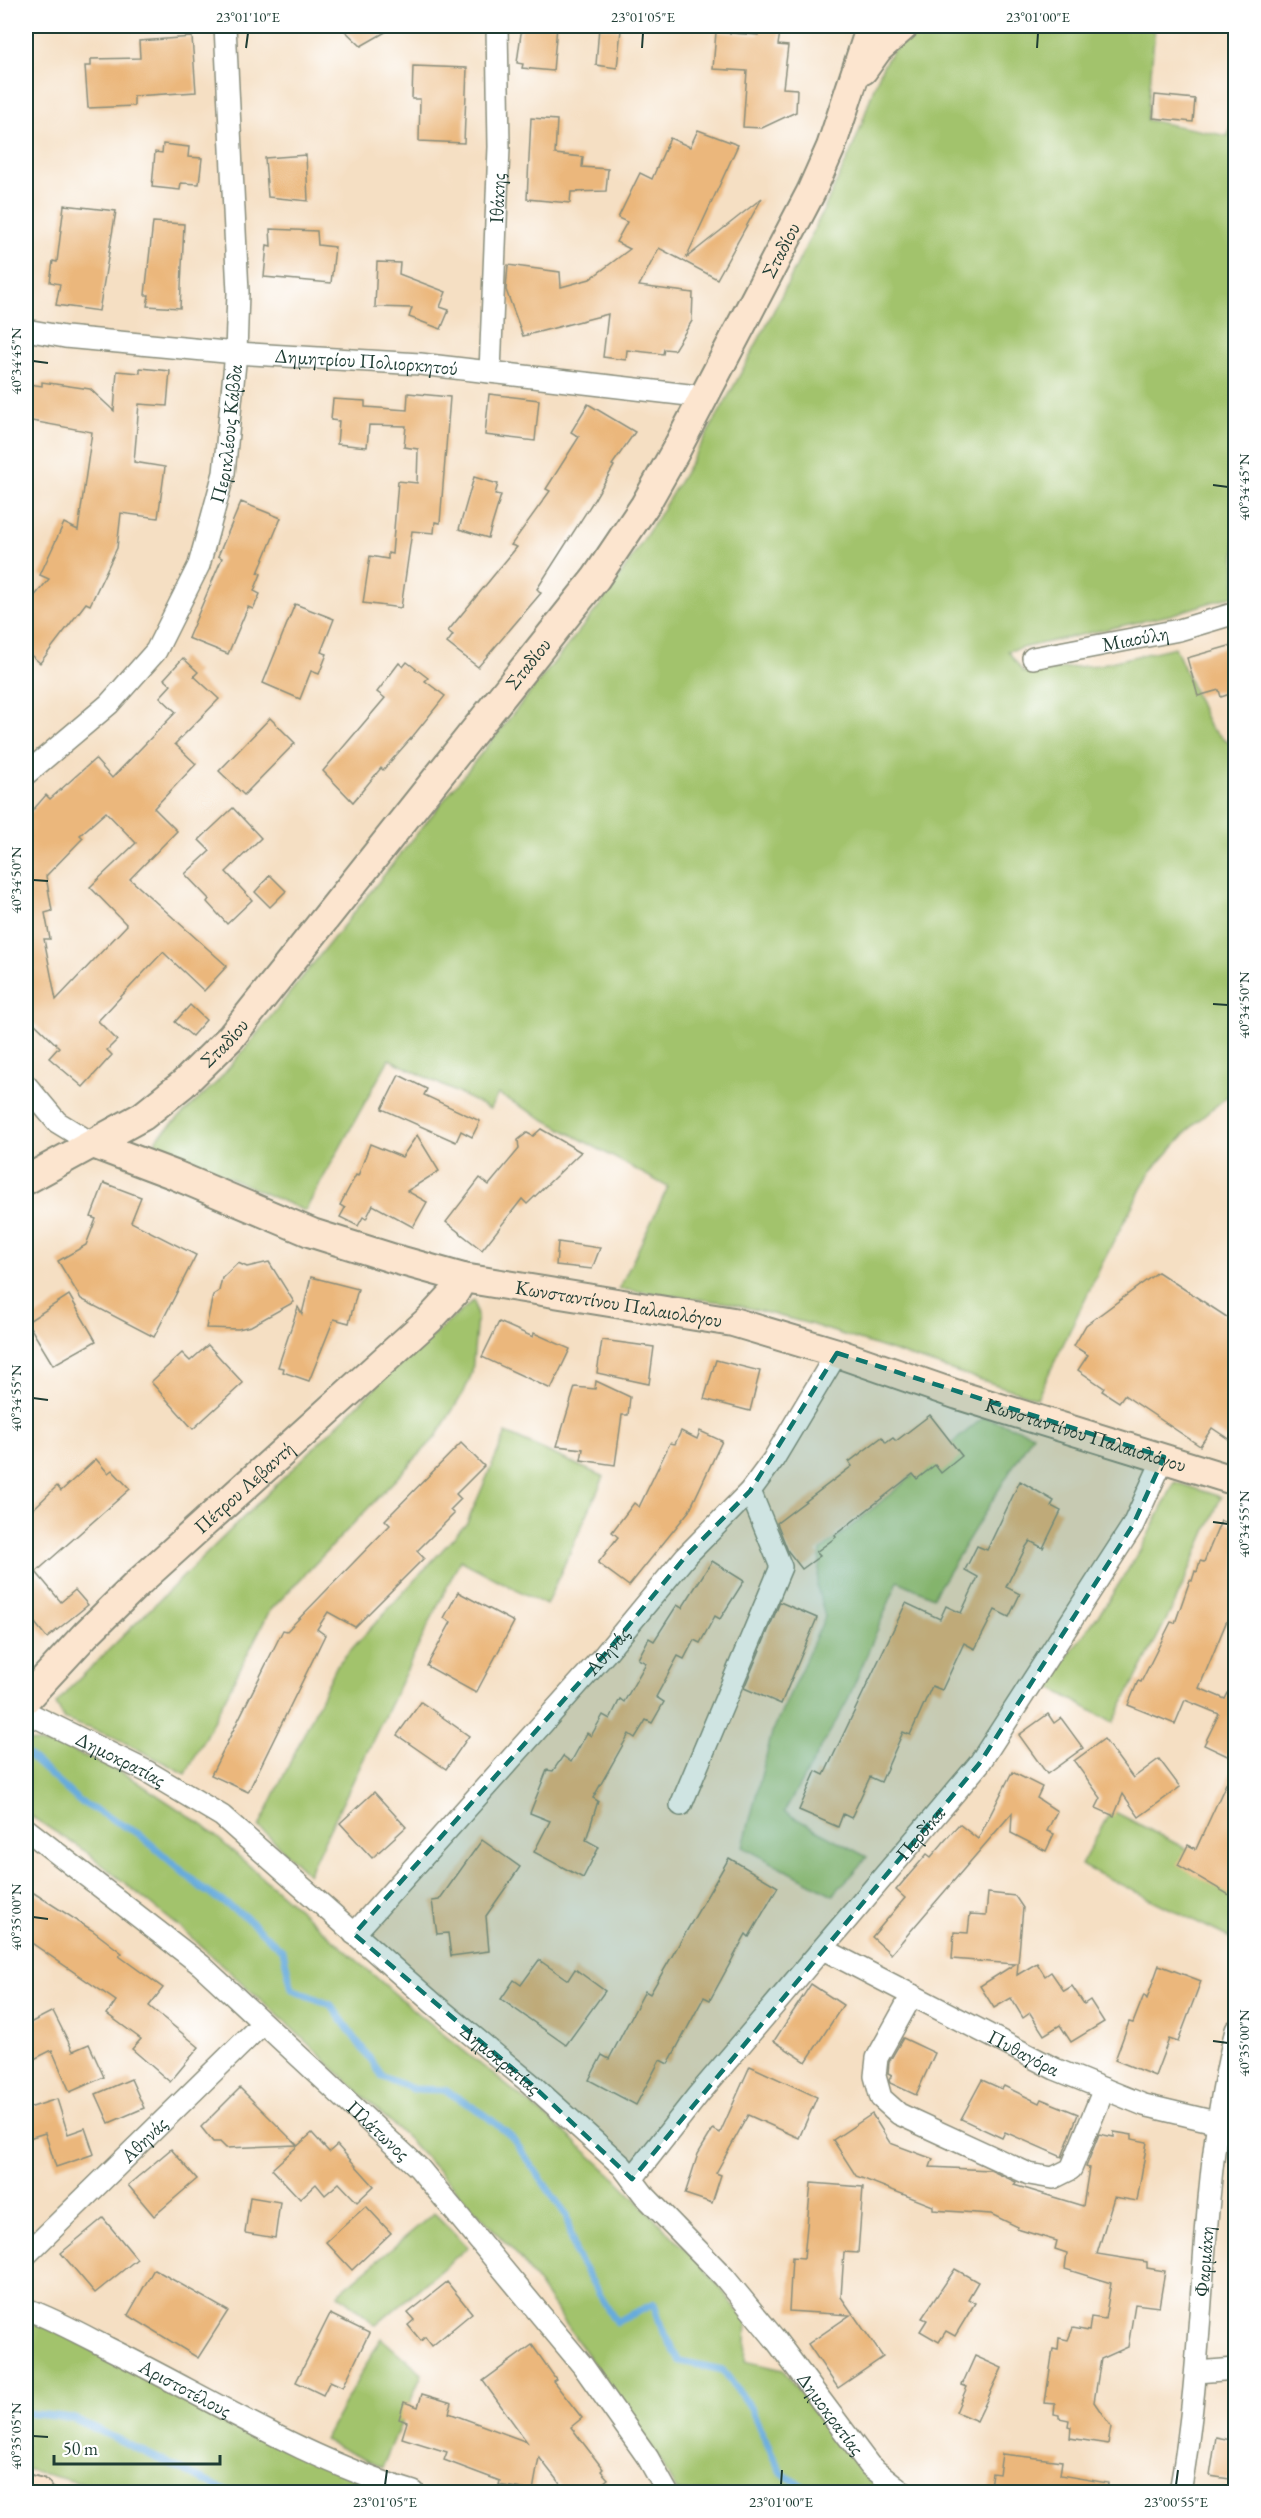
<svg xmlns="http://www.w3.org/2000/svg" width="1261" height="2518" font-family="'EB Garamond',serif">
<rect width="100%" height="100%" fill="#fff"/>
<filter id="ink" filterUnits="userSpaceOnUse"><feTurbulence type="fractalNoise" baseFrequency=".0167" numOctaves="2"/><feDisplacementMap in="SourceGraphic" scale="12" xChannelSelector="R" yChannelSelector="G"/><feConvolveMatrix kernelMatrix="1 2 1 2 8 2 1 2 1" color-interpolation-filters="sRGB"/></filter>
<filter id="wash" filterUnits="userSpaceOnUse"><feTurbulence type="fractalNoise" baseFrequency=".008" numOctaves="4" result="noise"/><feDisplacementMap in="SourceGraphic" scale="24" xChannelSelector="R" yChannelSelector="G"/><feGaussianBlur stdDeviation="1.35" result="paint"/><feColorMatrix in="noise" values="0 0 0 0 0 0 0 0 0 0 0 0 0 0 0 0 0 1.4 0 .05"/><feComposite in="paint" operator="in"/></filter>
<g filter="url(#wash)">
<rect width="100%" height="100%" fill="#f5dfc3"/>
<!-- green -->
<g fill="#a2c36c" stroke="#608050" stroke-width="1.5">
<path d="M925,26h230l-8,94 81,16 7,-27v486l-65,20 -162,36 15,21 75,-7 77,-18 35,81 25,19v343l-42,35 -44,49 -46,88 -66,136 -227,-74 -81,-21 -110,-14 49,-102 -170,-93 -8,15 -101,-50 -84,152 -148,-65 -1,-7 61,-57 35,-42 348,-435c98,-141 180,-299 252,-456 21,-45 22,-101 73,-123z"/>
<path d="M474,1300l3,17 -5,56 -8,19 -29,46 -166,174 -83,162 -72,-37 -49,-17 -9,-16 13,-15 322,-317z"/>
<path d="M984,1417l49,17 -100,163 -35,-16 -52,123 -62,108 83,45 -34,38 -90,-48 29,-114 53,-116 -8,-30 4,-36z"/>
<path d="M506,1433l98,44 -58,128 -86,-45 -152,314 -49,-47 78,-162 130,-142z"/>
<path d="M1175,1482l46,15 -46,106 -62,120 -67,-38 59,-79 36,-57z"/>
<path d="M28,1741l38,7 61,27 77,51 214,188 149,120 50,46 94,96 36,46 -2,39 38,9 48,63 52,59h-206l-20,-36 -136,-197 -114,-121 -127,-121 -98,-88 -97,-78 -59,-38v-71z"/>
<path d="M1111,1810l124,64 -1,66 -153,-75z"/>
<path d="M434,2213l34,34 -92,78 -38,-31z"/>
<path d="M26,2320l24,9 332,163h-268l-88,-23z"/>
<path d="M381,2338l41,36 -40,94 -58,-28z"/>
</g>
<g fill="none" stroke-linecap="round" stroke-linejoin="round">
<!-- stream -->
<g stroke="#66abdc" stroke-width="7">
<path d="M26,1753l53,48 60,33 65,56 39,25 40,36 9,38 39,16 52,72 30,12 32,1 39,24 27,22 55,79 10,40 40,67 38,-18 8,25 18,32 43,9 28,39 30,64 25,15 -3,4"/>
<path d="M26,2413l47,5 155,74"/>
</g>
</g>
<g id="blocks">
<!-- building -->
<g fill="#ebb77c" fill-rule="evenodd">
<path d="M340,26h56l-35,20z"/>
<path d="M522,26h35l-4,45 -31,-3 1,-4 -6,-1z"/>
<path d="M759,26h22l-3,19 10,1 -5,42 14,1 -1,23 -34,16 -19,-1 4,-56 -34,-2 3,-37 42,3z"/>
<path d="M599,27l22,3 -4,38 -21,-3z"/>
<path d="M192,37l4,55 -62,4v10l-46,2 -3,-42h6v-7l49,-1 -1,-17z"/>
<path d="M413,66l54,2 -3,75 -45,-2 1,-42h-8z"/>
<path d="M1155,95l40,4 -2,23 -40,-4z"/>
<path d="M531,118l26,2 -2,34 28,3 -1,10 26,2 -2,22 -35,1 -1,11 -43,-4z"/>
<path d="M698,130l40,15 -52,113 76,-60 -45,81 -58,-31 -20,38 54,7 -1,28 -18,29 -10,-1 -1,5 -36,-4 -1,10 -23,-3 5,-43 -85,22 -17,-46 2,-25 52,7 1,15 29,-8 40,-30 -14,-7 11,-20 -9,-4 22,-45 12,6 18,-41 20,9z"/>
<path d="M163,144l26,3 -1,10 14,1 -3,26 -18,-1 -1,7 -28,-3 3,-35 7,1z"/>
<path d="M306,155l2,46 -40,-4 -3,-39z"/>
<path d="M64,205l52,6 -17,100 -43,-6 4,-21 -10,-2 3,-21 4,1z"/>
<path d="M153,222l31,2 -4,84 -33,-2 2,-11h-4z"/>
<path d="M270,229l47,2 1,14 17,2 -4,36 -67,-6 3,-32 4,1z"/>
<path d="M377,262l23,1 -1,11 47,18 -6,15 9,3 -8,19 -32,-12 3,-9 -37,-1z"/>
<path d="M140,368l30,3 -3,35 -28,-2 -5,58 31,5 -7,51 -37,-5 -4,35 -27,57 -4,-2 -46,60 -14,-12v-45l23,-27 -9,-4 24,-52 14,7 14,-98 -66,-12 3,-36 13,2v-4l48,7 24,22 3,-40 23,2z"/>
<path d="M408,393l42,4 -10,126 -5,-1 -1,11 -22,-2 -11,77 -38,-5 7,-47 18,3v-6l4,1 6,-73 19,2 1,-34 -14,-2 2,-21 -37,-1 -2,22 -30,-3 2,-23 -8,-1 2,-21 32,2v6l42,3z"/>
<path d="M489,394l50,6 -4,41 -50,-6z"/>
<path d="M588,404l47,28 -23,33 2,1 -20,34 -57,89 4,4 -63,74 -31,-24 6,-8 -5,-4 69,-84 -6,-2 39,-54 -4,-2 33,-52 -8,-5z"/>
<path d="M474,477l24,7 -3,10 6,1 -13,43 -29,-9z"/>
<path d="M241,502l40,16 -23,55 3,1 -7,17 6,3 -7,15 -5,-2 -20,47 -40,-16 34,-80 -4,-2z"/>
<path d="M295,604l39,15 -13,33 6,2 -8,20 -8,-3 -11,28 -37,-16z"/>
<path d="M1236,644v48l-15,5 -2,-7 -21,6 -11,-38z"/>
<path d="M183,658l15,14 -4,4 25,23 -44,45 21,20 -42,44 23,23 -47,48 97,87 -23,25 -41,-39 -65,69 19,19 -10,10 5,5 -29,32 -34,-29 10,-11 -24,-23 -9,5v-211l20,-23 4,4 45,-40 17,19 64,-66 -16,-15 11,-12 -7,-6zM106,812l30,31 -46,44 37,38 -71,75 -12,-61h6l-5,-26 7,-2 -6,-35 37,-38 -3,-3z"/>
<path d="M407,662l21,16 -3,3 20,15 -32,40 -30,34 -2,-2 -28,34 -30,-31 62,-73 -8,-6 22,-29 4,4z"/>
<path d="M270,718l25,25 -51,52 -25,-24z"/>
<path d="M233,808l28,30 -35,34 26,28 -25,24 -20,-22 2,-3 -24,-25 25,-23 -11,-11z"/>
<path d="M270,875l16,16 -16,16 -15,-15z"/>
<path d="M190,1005l16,15 -14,16 -17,-14z"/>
<path d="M399,1075l28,14 -3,6 56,26 -8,16 -11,-6 -5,11 -74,-33z"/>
<path d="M541,1129l40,23 -54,52 -5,-5 -40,51 -36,-28 34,-44 9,7 30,-36 -1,-9 9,-7 6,3z"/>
<path d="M417,1135l22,36 -32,20 20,11 -14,25 -40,-22 -7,14 -3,-2 -5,9 -18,-9 5,-9 -5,-3 16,-30 2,1 12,-32 32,13z"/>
<path d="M104,1183l37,14 -10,25 65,33 -42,82 -73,-38 -23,-38 28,-16 10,-26 -5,-2z"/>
<path d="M558,1242l42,6 -8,21 -36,-4z"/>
<path d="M269,1262l25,40 -43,24 -13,3 -32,-1 7,-33 6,-4 3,-13 16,-15 9,4z"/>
<path d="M1158,1272l78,51v121l-24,-16 -12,18 -76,-51 -5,7 -17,-11 2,-3 -26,-18 10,-15 -14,-9 12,-21z"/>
<path d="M311,1277l47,12 -9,34 -15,-4 -25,62 -26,-9 1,-4 -6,-1 20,-60 4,7z"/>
<path d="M69,1295l27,46 -43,24 -26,-43z"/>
<path d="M499,1322l34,15 1,-4 36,16 -19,40 -69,-32z"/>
<path d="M602,1340l52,7 -5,37 -52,-11z"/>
<path d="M208,1345l35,38 -50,46 -42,-47 31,-29 8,8z"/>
<path d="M716,1360l44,11 -10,40 -46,-12z"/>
<path d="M596,1381l34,16 -2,18h-6l-7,50 -34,-5 2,-11 -26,-3 18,-59 20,2z"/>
<path d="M930,1415l32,41 -21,17 -6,-8 -18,14 -4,-5 -78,61 1,2 -20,15 4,4 -18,13 -14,-18 -11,-28 75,-57 -3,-4 33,-25 4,6 7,-5 3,3z"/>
<path d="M681,1431l16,8 3,-8 22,10 -33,70 -60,75 -31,-23 20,-26 -6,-5 22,-29 5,4 31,-64 5,1z"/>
<path d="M461,1443l23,23 -28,28 5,5 -11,11 4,4 -37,37 7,7 -69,69 -27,-15 -11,17 8,6 -77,157 -37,-17 72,-145 4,1 103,-106 -5,-5z"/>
<path d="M96,1459l12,14 4,-3 18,19 -94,83 25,30 14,-12 13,15 -41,33 -12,-15 -9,8v-115l31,-30 4,5z"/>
<path d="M1020,1481l34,20 -3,5 10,5 -18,37 -13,-7 -4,6 -20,40 14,7 -11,23 -14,-7 -20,39 -11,-6 -22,47 -10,-4 -22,49 -7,-3 -22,50 -11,-5 -19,41 -8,-4 -5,13 -39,-17 17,-39 8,4 82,-172 34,16 6,-13 15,7 17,-36 -13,-7 12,-24 10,4z"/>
<path d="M1221,1521l15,5v79l-5,14 -3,-1 -29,70 26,11 11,-22v83l-32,-15 15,-31 -34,-14 -10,24 -47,-19 10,-24 3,1 30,-60 4,1 15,-43 2,1 3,-10 2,1 3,-11 4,1z"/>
<path d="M712,1561l32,20 -24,38 -5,-3 -15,27 -6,-3 -10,19 -6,-3 -22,41 8,5 -12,21 -6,-3 -11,18 -6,-4 -36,64 5,3 -12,39 13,7 -16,31 -49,-26 16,-31 -20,-8 17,-43 6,1 10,-15 8,6 16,-29 4,3 12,-21 7,4 10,-20 4,3 22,-39 -8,-4 11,-21 5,3 23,-36 5,3z"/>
<path d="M458,1592l56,30 -38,71 -49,-27 24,-44 -7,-4z"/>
<path d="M780,1602l37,16 -36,86 -37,-16z"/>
<path d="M421,1702l48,34 -23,33 -49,-34z"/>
<path d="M1048,1714l6,9 7,-5 22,30 -36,26 -28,-39z"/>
<path d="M1104,1739l29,39 26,-19 21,28 -41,30 -16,-23 -9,22 -18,-8 5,-10 -27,-37z"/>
<path d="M1236,1762v137l-58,-34 10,-20 8,4z"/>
<path d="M1012,1772l30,15 -5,11 20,13 -10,20 7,3 -8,17 -35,-18 1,-20 -121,141 -19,-17 33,-39 -9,-8 31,-36 4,3 28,-33 19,15z"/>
<path d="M374,1792l32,35 -34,31 -32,-35z"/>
<path d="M482,1840l38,27 -34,49 3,35 -38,5 -3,-23 -11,1 -5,-33 7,-1z"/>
<path d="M729,1858l49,29 -29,50 -3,-3 -36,66 -6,-3 -36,67 -8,-4 -24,45 -47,-25 13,-25 7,4 36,-68 5,3z"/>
<path d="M26,1888l66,42 30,23 -3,3 44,32 -14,18 50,41 -29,35 -38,-33 9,-10 -34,-25 9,-13 -90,-62z"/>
<path d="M988,1893l27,3 8,12 -6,67 20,-12 8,13 6,-4 13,19 8,-5 12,18 6,-4 14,22 -33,20 -11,-17 -16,10 -14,-22 -7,5 -12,-20 -17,10 -14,-22 35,-22 -63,-5 2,-27 14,1 2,-19 16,1z"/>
<path d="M539,1960l29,20 7,-11 30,22 -39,54 -65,-46 13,-19 7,5z"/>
<path d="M1159,1965l42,16 -23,61 -9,-3 -14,37 -40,-16 14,-38 4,1 11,-28 3,4z"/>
<path d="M811,1984l32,21 -37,57 -32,-21z"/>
<path d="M53,2011l20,40 16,-7 15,33 -34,15 -18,-42 -26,13v-38z"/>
<path d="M903,2038l32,15 -19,42 -26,-12 -1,-3 3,-5 -4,-2 1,-11z"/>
<path d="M750,2066l67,31 -18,41 -51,-23 -32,58 5,2 -9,28 -27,-9 13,-40 15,-25 7,4z"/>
<path d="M131,2079l13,29 -35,15 -13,-29z"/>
<path d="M982,2080l20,9 2,-3 35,17 2,-4 37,15 -16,43 -57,-25 -3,6 -41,-19z"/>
<path d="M240,2088l57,57 -71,3 -6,-6h-7l-12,-15z"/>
<path d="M57,2099l11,35 17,-6 9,26 -38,13 -11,-34 -16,5 -3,-29z"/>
<path d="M872,2114l18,29 43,16 -3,8 60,3 26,12 -2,3 69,21 6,-38 -3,-1 13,-33 15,3v-5l18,3v4l15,3 -10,59 -23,-4 -17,57 50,8v6l18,3 -6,36 -24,-3 -7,43 -27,12 -7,43 17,25 -3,17 -38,-6 1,-11 -3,-1 1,-6 -10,-2v-3l-5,-1 1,-10 -10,-1 8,-54 5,1 1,-12 9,2 5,-12 16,3 2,-14 14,2 6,-36 -46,-14 2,-16 -12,-4 2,-8 -40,-12 1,-2 -27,-13 -58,-4v-4l-77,-30 -23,-36z"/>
<path d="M312,2133l17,19 8,-7 37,41 -17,16 -18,-19 -14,12 -9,-11 -16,15 -28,-30z"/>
<path d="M171,2149l26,30 -43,37 -26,-31z"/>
<path d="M811,2183l52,4 -5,66 -14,-1 -3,45 42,60 -45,31 -30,-44 42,-29 -61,-4 3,-54 12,1z"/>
<path d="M250,2197l30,5 -5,36 -30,-5z"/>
<path d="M366,2206l25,27 -39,37 -26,-28z"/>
<path d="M103,2218l34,41 -42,34 -34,-40z"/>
<path d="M154,2269l74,42 -30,47 -70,-43z"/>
<path d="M955,2269l23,13 -10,17 7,4 -20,33 -9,-5 -7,11 -19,-11 7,-11 -5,-2z"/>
<path d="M447,2282l25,31 -40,33 -7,-9 -4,4 -13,-16 6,-5 -6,-7z"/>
<path d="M330,2314l39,19 -26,54 -13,-6 -7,14 -27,-13z"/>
<path d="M532,2345l24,34 -3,2 29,37 -11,9 32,42 -2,2 7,8 -18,14h-23l-28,-36 -6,34 -34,-6 1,-4 -56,-21 3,-8 -45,-14 5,-16 -8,-3 5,-17 14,5 4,-13 30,9 -3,10 78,29 -44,-61z"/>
<path d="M975,2356l27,12 -25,53 -21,-9 11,-25 -5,-2z"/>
<path d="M1216,2437l20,4v39l-26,-4z"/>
<path d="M1002,2454l60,7 -2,14 48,8 -1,10h-118l3,-20 7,1z"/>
</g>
</g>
</g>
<g filter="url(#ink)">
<use href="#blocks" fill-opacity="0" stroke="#8a8e7c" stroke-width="1.5"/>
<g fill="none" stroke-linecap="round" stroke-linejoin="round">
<!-- street casing -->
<g stroke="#8a8e7c" stroke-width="24">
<g id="street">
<path id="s1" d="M26,330l39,7 171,16 184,11 286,33"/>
<path id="s2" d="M490,372l9,-225 -2,-121"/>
<path id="s3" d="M1033,658l146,-28 57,-17"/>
<path id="s4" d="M26,774l83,-70 47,-53 43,-86 25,-92 12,-120 2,-61 -13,-266"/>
<path d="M26,1085l31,37 36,22"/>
<path id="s5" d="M26,1712l122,60 74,44 212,188 97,80 91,82 22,29 80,82 51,62 95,127 33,26"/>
<path d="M681,1805l100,-238 -31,-76"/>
<path id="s6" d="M26,1829l175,136 218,203 164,198 65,92 19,34"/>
<path id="s7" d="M354,1934l251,-280 81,-98 64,-65 23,-31 64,-107"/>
<path id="s8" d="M823,1949l232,120 89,36 92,22"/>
<path d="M912,1995l-35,63 -2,18 6,22 18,16 130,60 24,4 18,-9 33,-80"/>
<path id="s9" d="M632,2179l66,-84 281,-331 154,-239 31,-68"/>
<path id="s10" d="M26,2255l236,-231"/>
<path id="s11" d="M26,2309c28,10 55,25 82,39 101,50 198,112 306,144"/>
<path d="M1196,2372l40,-3"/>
<path id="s12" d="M1180,2492c28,-154 17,-308 56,-462"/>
</g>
</g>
<!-- secondary casing -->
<g stroke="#8a8e7c" stroke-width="32">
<g id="secondary">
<path d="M863,70l15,-21 26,-23"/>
<path id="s13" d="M93,1144l82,31 137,58 83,26 68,19 270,44 104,31 121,42 278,86"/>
<path id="s14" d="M26,1180l117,-64 40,-32 48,-47 365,-459 49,-73 30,-53 136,-260 20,-45 40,-121"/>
<path id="s15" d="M26,1699l60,-65 53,-52 291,-263 25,-27 8,-14"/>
<path d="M26,2489l12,3"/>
</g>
</g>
<!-- street -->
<use href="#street" stroke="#fff" stroke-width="21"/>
<!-- secondary -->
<use href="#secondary" stroke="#fce5cf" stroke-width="28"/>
</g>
</g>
<!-- marked area -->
<path fill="#0f766e" fill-opacity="0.2" stroke="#0f766e" stroke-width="4.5" stroke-dasharray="12 8" stroke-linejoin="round" d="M837,1353l327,104 -31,68 -154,239 -347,415 -101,-95 -177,-150 251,-280 81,-98 64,-65z"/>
<!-- ticks -->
<path fill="none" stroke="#1f3d34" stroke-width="2" d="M246,48l2,-15M642,48l1,-15M1037,48l1,-15M33,361l15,2M1213,485l15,2M33,880l15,1M1213,1004l15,1M33,1398l15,2M1213,1522l15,2M33,1917l15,2M1213,2041l15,2M33,2436l15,1M385,2485l2,-15M781,2485l1,-15M1176,2485l2,-15"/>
<g text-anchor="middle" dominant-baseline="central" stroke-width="4.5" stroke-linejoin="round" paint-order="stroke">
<!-- street labels -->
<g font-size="20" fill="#1f3d34" stroke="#fff">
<text stroke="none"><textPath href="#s2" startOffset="174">Ιθάκης</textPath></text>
<text stroke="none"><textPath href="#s14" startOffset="1215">Σταδίου</textPath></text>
<text stroke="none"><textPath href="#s1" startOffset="342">Δημητρίου Πολιορκητού</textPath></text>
<text stroke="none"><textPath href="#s4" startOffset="410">Περικλέους Κάβδα</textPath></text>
<text stroke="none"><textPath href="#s3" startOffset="104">Μιαούλη</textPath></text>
<text stroke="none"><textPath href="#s14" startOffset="729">Σταδίου</textPath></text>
<text stroke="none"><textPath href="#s14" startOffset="243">Σταδίου</textPath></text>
<text stroke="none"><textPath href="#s13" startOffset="552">Κωνσταντίνου Παλαιολόγου</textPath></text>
<text stroke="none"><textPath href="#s13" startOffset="1038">Κωνσταντίνου Παλαιολόγου</textPath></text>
<text stroke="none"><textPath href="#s15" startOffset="304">Πέτρου Λεβαντή</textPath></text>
<text stroke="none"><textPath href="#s7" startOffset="380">Αθηνάς</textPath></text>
<text stroke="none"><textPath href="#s5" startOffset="106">Δημοκρατίας</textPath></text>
<text stroke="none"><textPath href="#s9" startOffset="450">Περδίκα</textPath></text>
<text stroke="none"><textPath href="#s8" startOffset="226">Πυθαγόρα</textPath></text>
<text stroke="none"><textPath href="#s5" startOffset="592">Δημοκρατίας</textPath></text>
<text stroke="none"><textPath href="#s6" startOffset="464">Πλάτωνος</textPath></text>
<text stroke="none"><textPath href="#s10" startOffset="165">Αθηνάς</textPath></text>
<text stroke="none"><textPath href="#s12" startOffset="232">Φαρμάκη</textPath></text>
<text stroke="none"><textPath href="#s11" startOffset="178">Αριστοτέλους</textPath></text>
<text stroke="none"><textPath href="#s5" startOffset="1078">Δημοκρατίας</textPath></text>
</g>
</g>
<!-- margin -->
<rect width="1261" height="2518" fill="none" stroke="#fff" stroke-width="66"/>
<!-- scale -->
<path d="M54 2455v9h166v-9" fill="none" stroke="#1f3d34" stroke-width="3"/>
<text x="63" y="2455" font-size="18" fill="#1f3d34" stroke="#ffffff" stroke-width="4.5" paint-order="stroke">50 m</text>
<rect x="33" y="33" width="1195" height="2452" fill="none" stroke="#1f3d34" stroke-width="2"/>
<g font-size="15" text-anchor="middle" fill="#1f3d34">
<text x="248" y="22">23°01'10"E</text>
<text x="643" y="22">23°01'05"E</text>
<text x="1038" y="22">23°01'00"E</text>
<text transform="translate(16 361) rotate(-90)" y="5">40°34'45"N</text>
<text transform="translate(1244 487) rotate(-90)" y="5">40°34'45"N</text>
<text transform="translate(16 880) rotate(-90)" y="5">40°34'50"N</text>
<text transform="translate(1244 1005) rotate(-90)" y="5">40°34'50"N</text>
<text transform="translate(16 1398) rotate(-90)" y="5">40°34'55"N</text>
<text transform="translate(1244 1524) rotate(-90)" y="5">40°34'55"N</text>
<text transform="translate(16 1917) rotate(-90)" y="5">40°35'00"N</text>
<text transform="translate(1244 2043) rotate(-90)" y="5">40°35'00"N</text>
<text transform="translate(16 2436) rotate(-90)" y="5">40°35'05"N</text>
<text x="385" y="2507">23°01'05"E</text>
<text x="781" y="2507">23°01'00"E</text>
<text x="1176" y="2507">23°00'55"E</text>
</g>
</svg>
